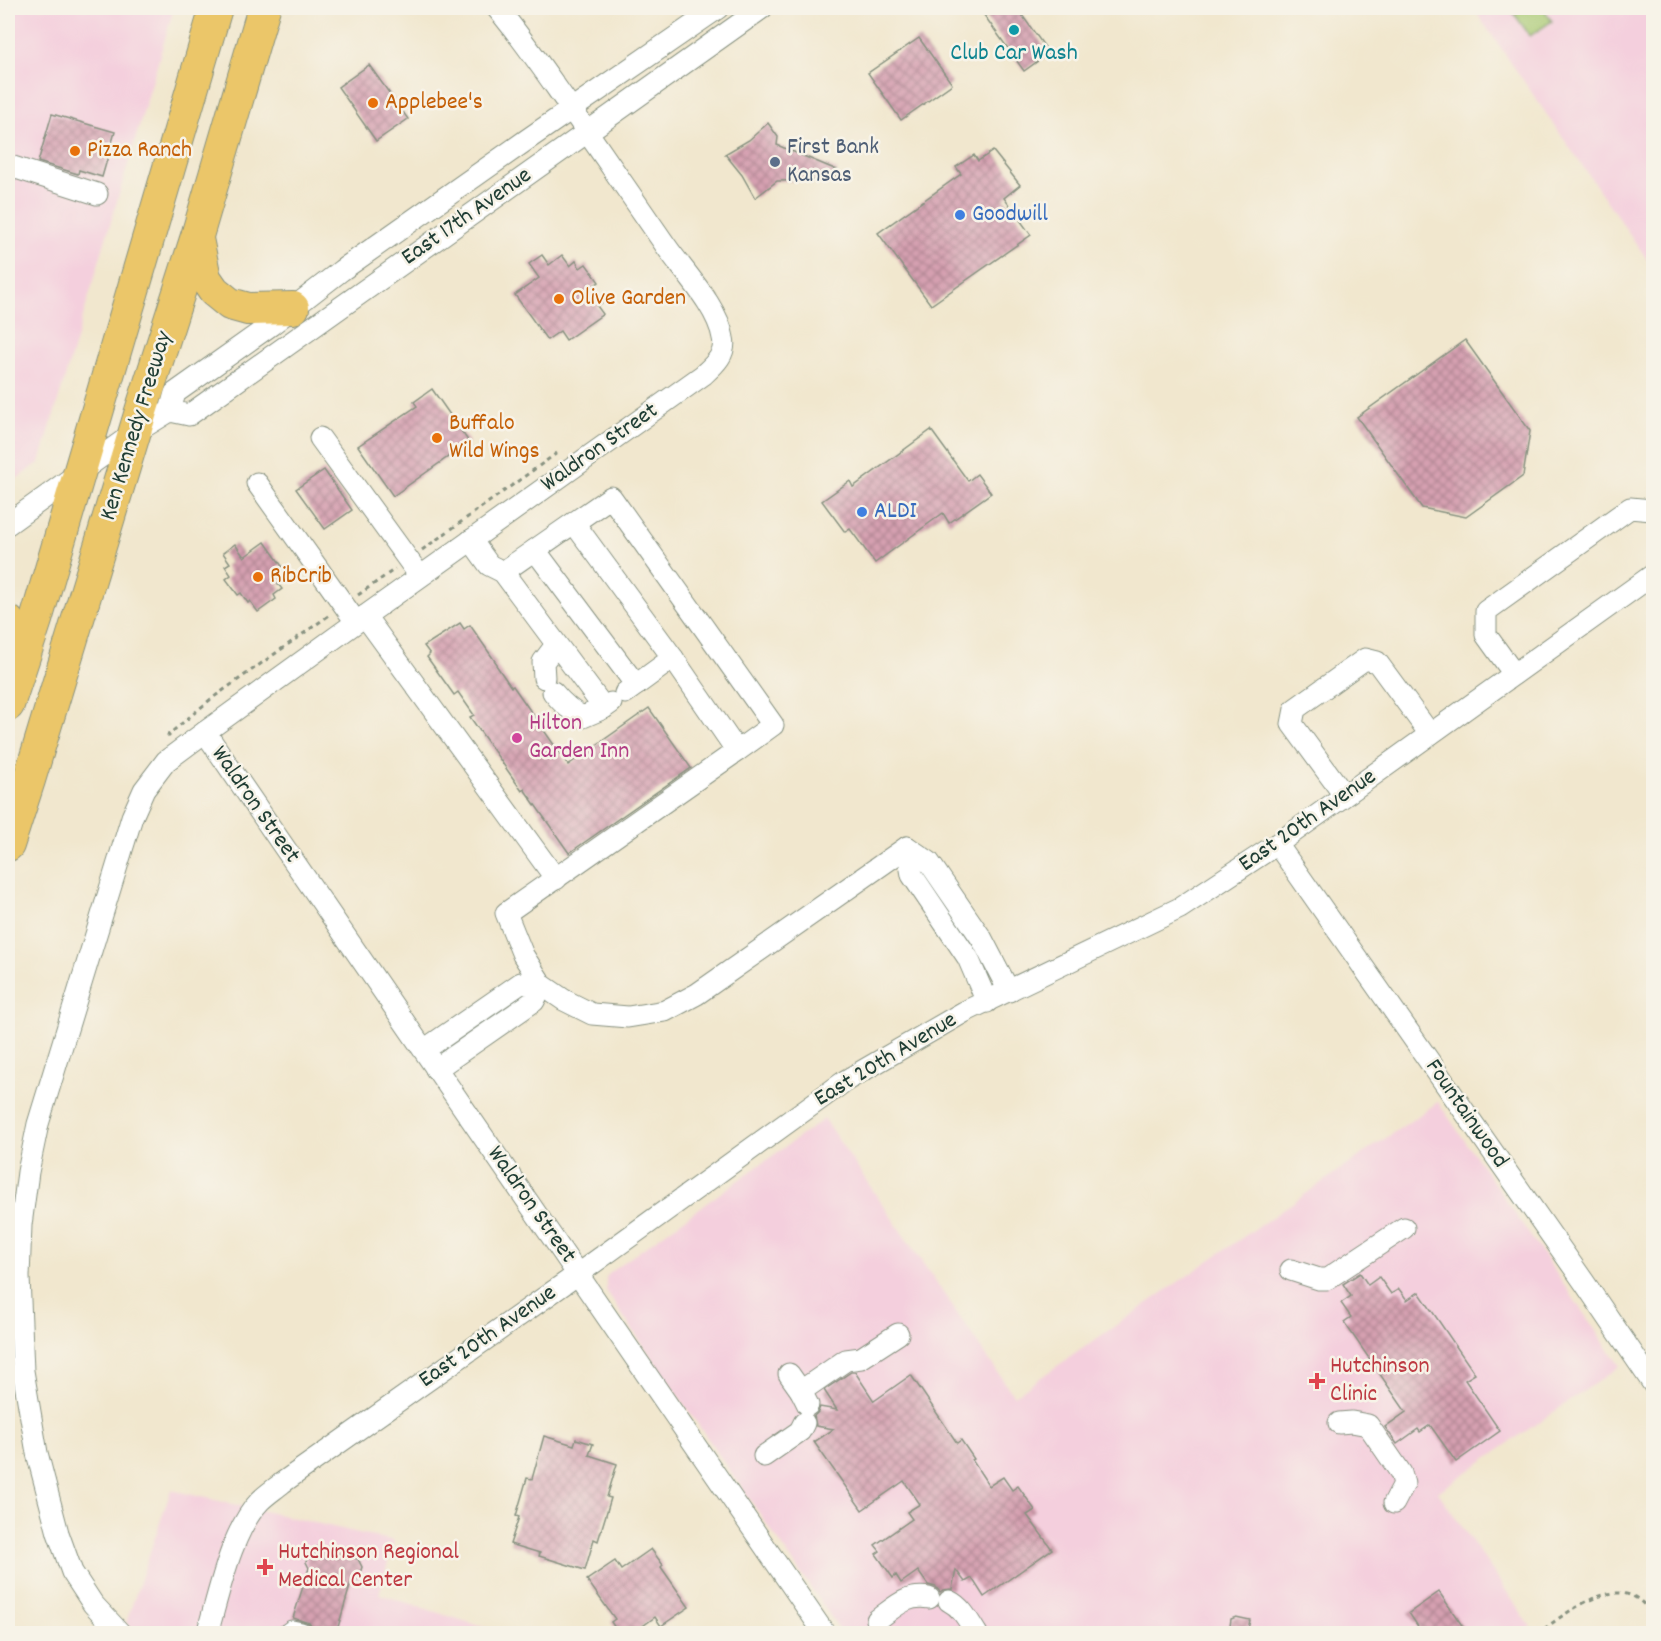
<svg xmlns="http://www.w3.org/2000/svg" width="1661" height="1641" font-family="Dekko,sans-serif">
<defs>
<pattern id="building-cross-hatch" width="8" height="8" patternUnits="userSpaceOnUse" patternTransform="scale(1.5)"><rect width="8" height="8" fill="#d6a0b1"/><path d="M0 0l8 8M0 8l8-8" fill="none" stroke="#ad8491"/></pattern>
</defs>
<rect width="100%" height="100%" fill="#f7f3e8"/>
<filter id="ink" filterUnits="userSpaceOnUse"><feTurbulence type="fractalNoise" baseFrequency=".0167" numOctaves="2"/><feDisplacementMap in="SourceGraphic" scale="12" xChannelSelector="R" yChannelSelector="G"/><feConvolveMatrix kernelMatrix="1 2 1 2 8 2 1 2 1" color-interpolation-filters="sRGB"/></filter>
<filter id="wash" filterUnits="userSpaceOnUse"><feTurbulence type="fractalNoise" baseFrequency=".008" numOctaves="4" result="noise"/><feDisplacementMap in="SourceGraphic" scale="24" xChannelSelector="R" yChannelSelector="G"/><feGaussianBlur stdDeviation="1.35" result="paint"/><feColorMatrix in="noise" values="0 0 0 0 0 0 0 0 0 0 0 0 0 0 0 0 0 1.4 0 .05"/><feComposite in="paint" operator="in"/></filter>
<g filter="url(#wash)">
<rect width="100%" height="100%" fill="#f1e7ce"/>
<!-- built -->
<g fill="#f4cfdd">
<path d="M8,8h166l-134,454 -32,23z"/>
<path d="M1473,8h180v260z"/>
<path d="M1438,1102l182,264 -182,126 93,135 -9,6h-680l-230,-333 -6,-10v-13l7,-7 211,-151 190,277z"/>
<path d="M171,1490l223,51 -15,53 123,39 -363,1 -13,-11z"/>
</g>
<!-- garden -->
<path fill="#a8c972" stroke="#648353" stroke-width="1.5" d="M1510,8h33l9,13 -22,15z"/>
<g id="blocks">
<!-- building -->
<g fill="url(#building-cross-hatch)">
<path d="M979,8h38l32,45 -25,18z"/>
<path d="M919,38l33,46 -51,36 -33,-47z"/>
<path d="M369,65l39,54 -32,22 -38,-54z"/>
<path d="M52,114l63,18 -13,45 -23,-7 -1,4 -40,-12z"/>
<path d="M768,123l10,14 -1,8 60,25 -2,10 -58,1 -22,17 -13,-23 -17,-21 24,-14z"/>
<path d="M993,151l27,34 -16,13 27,37 -100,70 -53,-72 83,-59 -5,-7 18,-12 4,6z"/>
<path d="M542,255l7,10 13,-10 8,11 6,-5 4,7 6,-4 13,18 -7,5 11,15 -6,4 6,8 -37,26 -6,-9 -13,9 -32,-45 24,-17 -10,-14z"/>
<path d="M1465,340l65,91 -7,45 -57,41 -44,-9 -65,-91z"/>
<path d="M432,389l37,53 -76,54 -35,-50 59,-40 -3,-4z"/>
<path d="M931,430l37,51 9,-7 14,19 -42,30 -6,-10 -68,50 -25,-34 -5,3 -23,-31 28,-20 3,6z"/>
<path d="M324,470l28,40 -27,19 -29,-40z"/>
<path d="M265,542l24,34 -11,8 4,5 -8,6 2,4 -18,13 -8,-11 -2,2 -7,-10 -3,2 -12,-16 5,-4 -6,-9 5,-3 -7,-10 12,-9 9,13z"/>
<path d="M460,623l4,6 6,-4 27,39 -1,1 15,22 2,-1 55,79 81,-57 42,60 -122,85 -45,-64 -2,2 -52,-74 4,-2 -16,-23 -4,3 -27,-38 3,-3 -6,-8z"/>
<path d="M1360,1273l8,12 11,-8 12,17 8,-5 8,11 12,-8 56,82 -10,6 35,51 -44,31 -26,-37 -10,7 -2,-3 -21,15 -12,-17 21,-15 -62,-90 7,-5 -10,-14 10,-7 -8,-12z"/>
<path d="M851,1372h4l19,29 37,-26 46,68 4,-3 13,19 -2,1 17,26 14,-9 9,13 6,-4 17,24 -8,5 25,34 -68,48 -12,-19 -7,4 -9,-12 -4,19 -9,1 -3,2 -4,-5 -8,-2 -10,-14 -17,12 -5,-8 -3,3 -17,-24 4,-3 -5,-6 37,-26 -5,-7 13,-8 -16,-23 -42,29 -48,-68 20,-13 -18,-3 -2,-10 4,-4 2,-5 17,3 -13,-20z"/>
<path d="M544,1436l30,9 2,-6 17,5 -4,11 28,9 -10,33 4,1 -13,43 -4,-2 -9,31 -46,-14 1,-3 -30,-9 9,-27 -3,-1 11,-38 5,1z"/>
<path d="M317,1547l41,12 4,8 -3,9 -7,3 -16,55h-23v-5l-4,-6 -16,-5 16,-50 -3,-6 4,-11z"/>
<path d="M651,1549l12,16 -2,2 28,40 -28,19 -6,-9 -23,17h-13l-8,-12 4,-3 -28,-39 28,-19 6,9z"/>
<path d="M1439,1592l29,42h-45l-14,-21z"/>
<path d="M1236,1617l14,3 -3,14h-18l2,-15z"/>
</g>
</g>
</g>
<g filter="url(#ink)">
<use href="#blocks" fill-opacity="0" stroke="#889281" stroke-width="1.5"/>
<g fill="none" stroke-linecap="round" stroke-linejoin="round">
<!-- minor casing -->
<g stroke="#889281" stroke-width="23">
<g id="minor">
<path d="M497,8c26,31 49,65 73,99 32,46 64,93 96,139 18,26 52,61 57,92 4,16 -9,27 -20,37l-338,241 -160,116 620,902"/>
<path d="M10,166l87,28"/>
<path d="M170,411l19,4 573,-407"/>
<path d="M320,438l100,138"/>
<path d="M257,483l99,139"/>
<path d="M574,523l99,135"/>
<path d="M8,524l126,-91 36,-22 5,-18 96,-68 71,-55 186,-131 190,-131"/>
<path d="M471,540l18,25 14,7 101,136 7,-5"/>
<path d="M535,550l101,135"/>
<path d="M503,572l108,-75 162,228 -36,26"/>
<path d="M365,616l191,263"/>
<path d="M1514,674l-28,-39v-24l144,-103 22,2 2,2"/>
<path d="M544,678l-1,-16 13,-17"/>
<path d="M553,692c9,11 17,19 30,25l21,-9"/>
<path d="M625,693l48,-35 64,93 -231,162 17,42 19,30 22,15 28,14 36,3 37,-6 32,-17 210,-147"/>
<path d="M1344,795l-52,-71 3,-15 70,-50 12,3 53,72"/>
<path d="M1277,844l307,438 70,103"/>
<path d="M987,1002l-19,-44 -56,-83 -5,-28 22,15 53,77 27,52"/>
<path d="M424,1050l97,-67 21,2 -8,16 -98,68"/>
<path d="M1291,1270l28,9h8l77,-51"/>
<path d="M789,1374l12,17 7,14"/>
<path d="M801,1391l45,-31 15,-2 37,-24"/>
<path d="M1339,1423l13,-1 16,3 33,48 3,11 -10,19"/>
<path d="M764,1456l36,-25 4,-8"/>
<path d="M949,1601c13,6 20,21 28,33"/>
<path d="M877,1620c18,-13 29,-26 52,-22"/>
<path d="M121,1634l-28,-30 -21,-32 -14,-39 -21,-80 -14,-82 -4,-94 2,-52 7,-53 10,-48 94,-307 12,-27 22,-29 39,-29"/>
<path d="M207,1634c12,-41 24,-103 53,-133 7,-7 15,-12 22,-18l296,-209 267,-193 119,-69 216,-104 97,-64 377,-270"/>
<path d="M288,1634l4,-3 9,2"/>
</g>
</g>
<!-- highway casing -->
<g stroke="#889281" stroke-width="34">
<g id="highway">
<path d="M197,239l8,39 9,13 16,13 18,5 45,-1"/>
<path d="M8,621l6,18 4,30"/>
<path d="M8,705l28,-85 180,-612"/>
<path d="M8,845l21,-65 113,-372 55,-172 67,-228"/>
</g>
</g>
<!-- path -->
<g stroke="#889281" stroke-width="3" stroke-dasharray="4.5 4.5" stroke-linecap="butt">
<path d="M422,550l135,-97"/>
<path d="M358,595l37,-26"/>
<path d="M170,737l-2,-2 43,-36 120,-85"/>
<path d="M1537,1634c32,-23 92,-72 117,-13"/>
</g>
<!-- minor -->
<use href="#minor" stroke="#fff" stroke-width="21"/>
<!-- highway -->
<use href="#highway" stroke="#ebc669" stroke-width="32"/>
</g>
</g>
<!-- markers -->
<circle fill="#0f9aa8" stroke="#f7f3e8" stroke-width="2" cx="1014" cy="30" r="6"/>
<g fill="#e8710a" stroke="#f7f3e8" stroke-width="2">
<circle cx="373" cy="103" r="6"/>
<circle cx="75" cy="151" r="6"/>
<circle cx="559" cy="299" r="6"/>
<circle cx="437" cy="438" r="6"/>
<circle cx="258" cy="577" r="6"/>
</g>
<circle fill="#5c6f8a" stroke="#f7f3e8" stroke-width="2" cx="775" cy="162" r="6"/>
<g fill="#3f7fe0" stroke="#f7f3e8" stroke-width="2">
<circle cx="960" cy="215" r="6"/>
<circle cx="862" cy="512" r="6"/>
</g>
<circle fill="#d1479c" stroke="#f7f3e8" stroke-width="2" cx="517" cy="738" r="6"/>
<g fill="#e0444e" stroke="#f7f3e8" stroke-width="2">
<path d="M1314 1372h6v6h6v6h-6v6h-6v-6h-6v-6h6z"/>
<path d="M262 1558h6v6h6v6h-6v6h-6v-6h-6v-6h6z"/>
</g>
<g text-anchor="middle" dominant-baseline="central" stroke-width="5" stroke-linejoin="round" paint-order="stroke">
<!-- culture labels -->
<g font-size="24" fill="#0d838f" stroke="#f7f3e8">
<text x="1014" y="54">Club Car Wash</text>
</g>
<!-- food labels -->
<g font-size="24" fill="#c56008" stroke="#f7f3e8" text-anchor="start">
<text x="385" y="103">Applebee's</text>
<text x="87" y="151">Pizza Ranch</text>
<text x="571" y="299">Olive Garden</text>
<text x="449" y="424">Buffalo<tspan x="449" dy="28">Wild Wings</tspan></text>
<text x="270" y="577">RibCrib</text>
</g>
<!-- service labels -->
<g font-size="24" fill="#4e5e75" stroke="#f7f3e8" text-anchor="start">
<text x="787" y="148">First Bank<tspan x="787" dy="28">Kansas</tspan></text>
</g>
<!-- shop labels -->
<g font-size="24" fill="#366cbe" stroke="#f7f3e8" text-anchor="start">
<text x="972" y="215">Goodwill</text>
<text x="874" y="512">ALDI</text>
</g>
<!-- street labels -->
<g font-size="24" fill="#1f3d34" stroke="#f7f3e8">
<text transform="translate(467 217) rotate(-35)">East 17th Avenue</text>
<text transform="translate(137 426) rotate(-73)">Ken Kennedy Freeway</text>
<text transform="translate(600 448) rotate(-35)">Waldron Street</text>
<text transform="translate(255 805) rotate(55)">Waldron Street</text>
<text transform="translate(1308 821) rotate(-35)">East 20th Avenue</text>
<text transform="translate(886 1060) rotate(-31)">East 20th Avenue</text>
<text transform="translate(1466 1114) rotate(55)">Fountainwood</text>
<text transform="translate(531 1205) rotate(55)">Waldron Street</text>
<text transform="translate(488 1337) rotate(-35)">East 20th Avenue</text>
</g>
<!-- hotel labels -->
<g font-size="24" fill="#b23c85" stroke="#f7f3e8" text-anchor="start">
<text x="529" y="724">Hilton<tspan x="529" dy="28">Garden Inn</tspan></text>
</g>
<!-- health labels -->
<g font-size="24" fill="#be3a42" stroke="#f7f3e8" text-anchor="start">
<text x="1330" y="1367">Hutchinson<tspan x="1330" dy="28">Clinic</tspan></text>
<text x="278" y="1553">Hutchinson Regional<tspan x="278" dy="28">Medical Center</tspan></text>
</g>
</g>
<!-- margin -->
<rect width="1661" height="1641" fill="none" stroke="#f7f3e8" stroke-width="30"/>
</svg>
